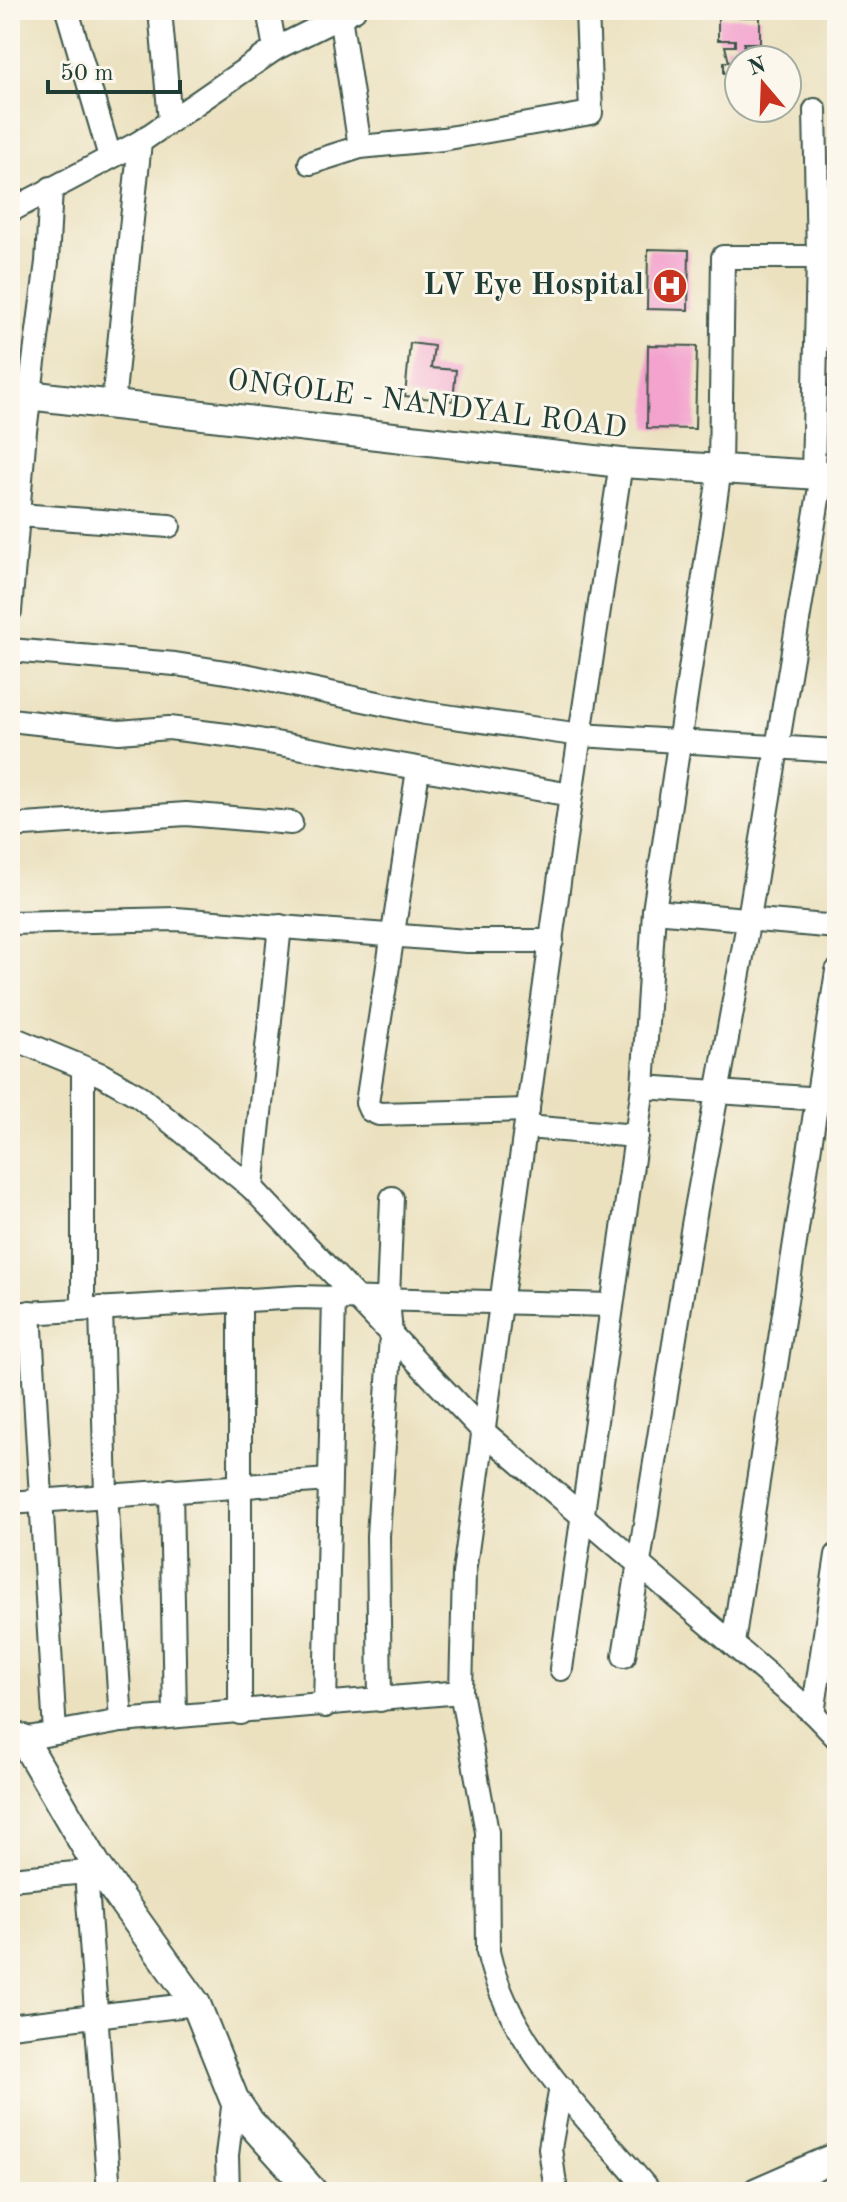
<svg xmlns="http://www.w3.org/2000/svg" width="847" height="2202" font-family="'Old Standard TT',serif">
<rect width="100%" height="100%" fill="#fbf7ec"/>
<filter id="ink" filterUnits="userSpaceOnUse"><feTurbulence type="fractalNoise" baseFrequency=".0125" numOctaves="2"/><feDisplacementMap in="SourceGraphic" scale="16" xChannelSelector="R" yChannelSelector="G"/><feConvolveMatrix kernelMatrix="1 2 1 2 8 2 1 2 1" color-interpolation-filters="sRGB"/></filter>
<filter id="wash" filterUnits="userSpaceOnUse"><feTurbulence type="fractalNoise" baseFrequency=".006" numOctaves="4" result="noise"/><feDisplacementMap in="SourceGraphic" scale="32" xChannelSelector="R" yChannelSelector="G"/><feGaussianBlur stdDeviation="1.8" result="paint"/><feColorMatrix in="noise" values="0 0 0 0 0 0 0 0 0 0 0 0 0 0 0 0 0 1.4 0 .05"/><feComposite in="paint" operator="in"/></filter>
<g filter="url(#wash)">
<rect width="100%" height="100%" fill="#ebe1bf"/>
<g id="blocks">
<!-- building -->
<g fill="#f3a3ce">
<path d="M718,17h42v26h-16v3h10v14h-15v28l-3,-6h-9v-9h-3v-11h5l-4,-16h10v-6h-17z"/>
<path d="M648,249l41,1 -1,60 -41,-1z"/>
<path d="M410,343l24,3 -3,22 25,2 -3,31 -48,-5z"/>
<path d="M648,345l49,1 -2,83 -48,-1z"/>
</g>
</g>
</g>
<g filter="url(#ink)">
<use href="#blocks" fill-opacity="0" stroke="#3e5649" stroke-width="2"/>
<g fill="none" stroke-linecap="round" stroke-linejoin="round">
<!-- minor casing -->
<g stroke="#3e5649" stroke-width="26">
<g id="minor">
<path d="M67,10l43,147"/>
<path d="M160,10l10,111"/>
<path d="M268,10l7,39"/>
<path d="M340,16l20,131"/>
<path d="M310,163l50,-16 83,-8 148,-26 -4,-103"/>
<path d="M10,211l130,-69 135,-93 79,-39"/>
<path d="M113,403l27,-261"/>
<path d="M813,474l5,-217 -3,-147"/>
<path d="M19,515l150,11"/>
<path d="M10,611l15,-180 22,-169 4,-74"/>
<path d="M10,650l165,14 70,11 180,38 156,22 256,16"/>
<path d="M10,720l109,12 50,-4 66,8 336,59"/>
<path d="M418,770l-51,333 3,7 9,4 149,-4"/>
<path d="M10,826l176,-12 105,9"/>
<path d="M654,911l183,16"/>
<path d="M10,923l166,-4 291,22h85"/>
<path d="M10,1037l92,38 37,21 113,92 232,244 329,281 24,25"/>
<path d="M643,1087l194,13"/>
<path d="M526,1127l111,9"/>
<path d="M252,1188l28,-262"/>
<path d="M101,1308l5,186 15,227"/>
<path d="M83,1309v-241"/>
<path d="M30,1312l25,421"/>
<path d="M10,1314l289,-17 312,8"/>
<path d="M171,1490l4,226"/>
<path d="M10,1503l319,-23"/>
<path d="M733,1643l104,-672"/>
<path d="M624,1656l69,-431 56,-307 73,-443"/>
<path d="M561,1669l82,-582 11,-176 66,-442 3,-212h114"/>
<path d="M461,1692l26,140 1,120c21,94 103,169 162,240"/>
<path d="M380,1700l-2,-164 13,-200 -3,-39 4,-99"/>
<path d="M325,1706l9,-409"/>
<path d="M240,1713v-413"/>
<path d="M813,1713l24,-158"/>
<path d="M23,1739l98,-18 340,-29 3,-119 107,-778 50,-332"/>
<path d="M86,1872l23,320"/>
<path d="M10,1879l76,-7 11,-6"/>
<path d="M10,2026l186,-22"/>
<path d="M228,2192l-1,-37 7,-56"/>
<path d="M556,2192l-6,-44 11,-61"/>
</g>
</g>
<!-- major casing -->
<g stroke="#3e5649" stroke-width="32">
<g id="major">
<path d="M10,393l611,70 216,13"/>
<path d="M10,1735l13,4 74,127 99,138 38,95 15,22 64,71"/>
<path d="M757,2192l80,-35"/>
</g>
</g>
<!-- minor -->
<use href="#minor" stroke="#fff" stroke-width="22"/>
<!-- major -->
<use href="#major" stroke="#fff" stroke-width="28"/>
</g>
</g>
<!-- icons -->
<defs>
<g id="hospital-disc" transform="scale(1.8)"><circle r="9.5" fill="#c8321e" stroke="#fbf7ec"/><path d="M-5-5h3v3.5h4V-5h3V5h-3V1.5h-4V5h-3Z" fill="#fff"/></g>
</defs>
<g fill-rule="evenodd">
<use href="#hospital-disc" x="670" y="286"/>
</g>
<g text-anchor="middle" dominant-baseline="central" stroke-width="6" stroke-linejoin="round" paint-order="stroke">
<!-- poi labels -->
<g font-size="30" font-weight="bold" fill="#1f3d34" stroke="#fbf7ec" text-anchor="end">
<text x="644" y="286">LV Eye Hospital</text>
</g>
<!-- street labels -->
<g font-size="30" fill="#1f3d34" stroke="#fbf7ec">
<text transform="translate(427 405) rotate(7)">ONGOLE - NANDYAL ROAD</text>
</g>
</g>
<!-- margin -->
<rect width="847" height="2202" fill="none" stroke="#fbf7ec" stroke-width="40"/>
<!-- north arrow -->
<g transform="translate(763 84) rotate(341)"><circle r="38" fill="#fbf7ec" stroke="#a3ada2" stroke-width="2"/>
<path d="M0-6L14 30L0 20L-14 30Z" fill="#c8321e"/>
<text y="-12" font-size="22" font-weight="bold" text-anchor="middle" fill="#1f3d34">N</text>
</g>
<!-- scale -->
<path d="M48 80v12h132v-12" fill="none" stroke="#1f3d34" stroke-width="4"/>
<text x="60" y="80" font-size="24" fill="#1f3d34" stroke="#fbf7ec" stroke-width="6" paint-order="stroke">50 m</text>
</svg>
